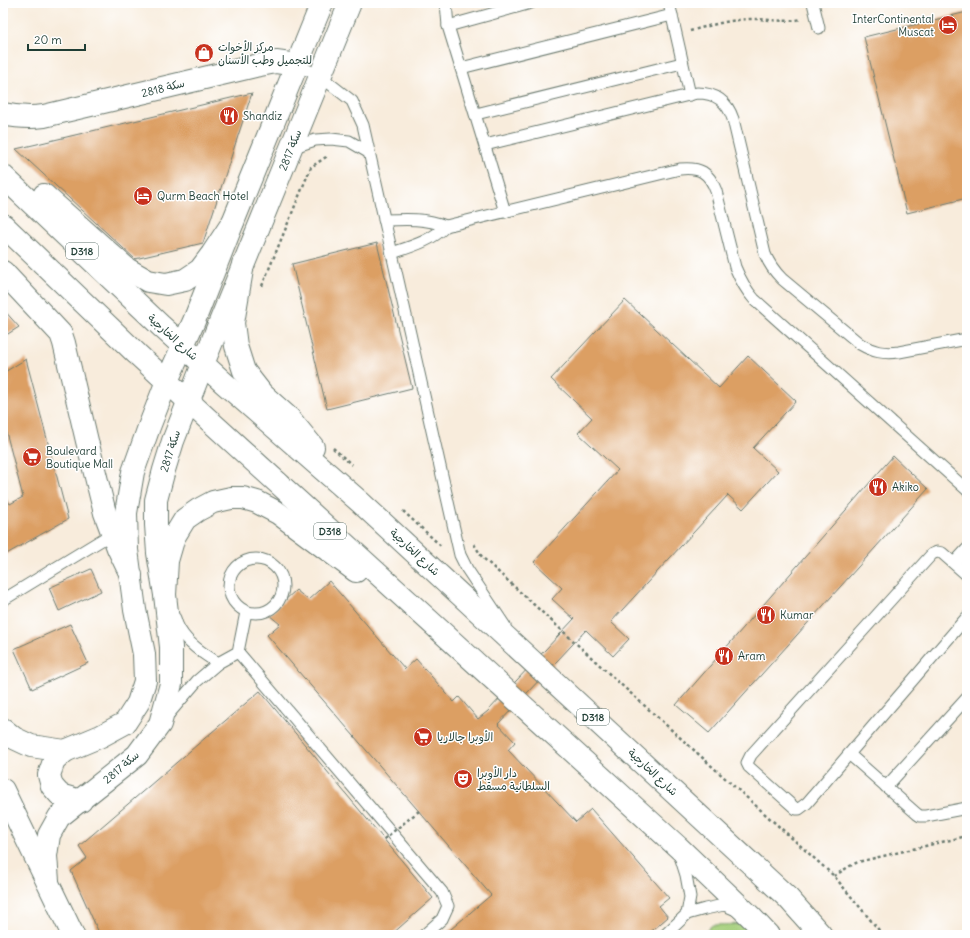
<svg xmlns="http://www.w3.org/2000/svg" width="970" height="938" font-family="Delius,'Playpen Sans Arabic',sans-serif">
<rect width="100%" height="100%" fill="#fff"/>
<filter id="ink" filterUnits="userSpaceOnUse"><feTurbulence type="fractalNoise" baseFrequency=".025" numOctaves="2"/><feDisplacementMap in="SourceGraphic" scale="8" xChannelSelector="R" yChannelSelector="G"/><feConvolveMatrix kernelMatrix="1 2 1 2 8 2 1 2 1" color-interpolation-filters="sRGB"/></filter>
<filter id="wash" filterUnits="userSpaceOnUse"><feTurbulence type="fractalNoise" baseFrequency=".012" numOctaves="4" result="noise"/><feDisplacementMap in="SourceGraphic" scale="16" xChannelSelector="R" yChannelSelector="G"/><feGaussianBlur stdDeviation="0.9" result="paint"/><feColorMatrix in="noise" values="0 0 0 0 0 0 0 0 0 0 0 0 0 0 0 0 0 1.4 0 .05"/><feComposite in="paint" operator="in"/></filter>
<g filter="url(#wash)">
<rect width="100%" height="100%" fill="#f8ecdc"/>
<!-- green -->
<path fill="#a5cf7b" stroke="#628658" d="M745,924l10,11h-53l10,-10z"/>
<g id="blocks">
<!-- building -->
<g fill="#dc9f64">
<path d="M967,12v186l-60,15 -43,-176z"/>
<path d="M252,93l-49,150 -68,16 -119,-110z"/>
<path d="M377,243l35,145 -85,21 -35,-145z"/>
<path d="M625,300l94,88 29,-32 48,45 -43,47 25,23 -35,38 -15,-14 -117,127 18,17 -16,17 -27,-26 -88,94 17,18 -7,8 68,72 15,-13 78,89 -10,8 9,11 -21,18h-203l47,-40 -224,-260 13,-11 -11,-9 27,-25 12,10 21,-19 76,88 11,-10 38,43 5,-5 19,22 10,-8 86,-92 -22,-20 10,-11 -28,-26 84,-92 -40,-37 14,-15 -41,-39z"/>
<path d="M3,309l16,18 -16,10z"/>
<path d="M26,359l42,160 -65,37v-63l7,11 13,-7 -20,-77v-47z"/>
<path d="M893,456l35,33 -219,244 -33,-28z"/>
<path d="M91,569l10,22 -42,20 -10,-23z"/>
<path d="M70,624l18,39 -56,26 -18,-40z"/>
<path d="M260,691l173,207 -42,37h-291l-29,-64 16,-13 -8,-12z"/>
</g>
</g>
</g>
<g filter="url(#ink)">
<use href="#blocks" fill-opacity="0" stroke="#6b7a6f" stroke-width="1"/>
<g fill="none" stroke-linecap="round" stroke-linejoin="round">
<!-- service casing -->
<g stroke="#6b7a6f" stroke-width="13">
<g id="service">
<path d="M446,3l2,23 4,13 53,173"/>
<path d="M669,3l21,92"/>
<path d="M813,3l6,25"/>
<path d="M448,26l83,-23"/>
<path d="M297,65l23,11 32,25 11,24 97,430 7,14 38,57"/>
<path d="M461,68l211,-53"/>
<path d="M476,114l206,-51"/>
<path d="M485,145l212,-52c19,0 30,8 36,26l32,135c4,10 9,17 17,25l78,65c14,8 23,10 39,8l68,-13"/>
<path d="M291,148l24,-8 16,-1 18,2 19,11"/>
<path d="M384,220c22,-1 42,-2 62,6"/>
<path d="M392,253c21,-7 39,-12 54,-27l234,-57c20,-2 29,3 36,22l19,76c5,12 10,22 19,32l213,191"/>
<circle cx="256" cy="586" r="27"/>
<path d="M954,563l13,-14"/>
<path d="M967,575l-25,-22 -5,-1 -5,2 -181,201 -4,8 2,4 47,42h3l8,-6 42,-49 118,-137"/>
<path d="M3,600l110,-67"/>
<path d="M175,618c1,4 3,9 5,12 8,14 24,24 38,33"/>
<path d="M238,652l204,240 6,14 -6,13 -18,16"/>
<path d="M167,716l30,-35 21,-18 20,-11 8,-40"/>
<path d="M849,754l68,60 3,2h6l41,-8"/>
<path d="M886,787l81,-89"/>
<path d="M680,856l6,19 4,22 -3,17"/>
<path d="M665,935l22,-21 18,-5 19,-4 12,5"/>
</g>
</g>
<!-- minor casing -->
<g stroke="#6b7a6f" stroke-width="24">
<path id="minor" d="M3,114c14,3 27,4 41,2l211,-50 21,-4 21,3"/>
</g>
<!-- tertiary casing -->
<g stroke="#6b7a6f" stroke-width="24">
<g id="tertiary">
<path d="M3,729l11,9 17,8 34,5 36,-15 24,-13 13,-20 7,-22 -1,-27 -9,-44 -8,-60 -1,-37 7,-41 16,-45 18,-46 27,-60 39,-99 89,-219"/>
<path d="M65,751l-11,10 -5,14 3,11 8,9 21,6"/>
<path d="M48,881l-2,-25 3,-21 10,-18 78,-62 23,-31 11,-40v-37l-6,-52 -7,-42 -2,-28v-25l8,-30 9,-29 30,-77 147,-361"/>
</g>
</g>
<!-- primary casing -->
<g stroke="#6b7a6f" stroke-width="24">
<g id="primary">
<path d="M3,176l158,150 63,57 136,119 428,396 33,37"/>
<path d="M44,195l83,74 21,12 18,3 19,-4 15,-10 12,-16 21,-32"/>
<path d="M3,225l134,129 74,68 467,425 74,71 16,17"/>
<path d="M243,264l-10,59 3,23 8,25 18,23 28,25 23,28"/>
<path d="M3,272l58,62 3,9 23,98 18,72 13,35 13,27"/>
<path d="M165,595l2,-34 7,-24 11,-18 13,-9 15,-8 18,-4h12l14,4 21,11 78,58"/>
</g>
</g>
<!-- trunk casing -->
<g stroke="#6b7a6f" stroke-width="24">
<path id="trunk" d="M3,790l70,145"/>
</g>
<!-- path -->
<g stroke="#6b7a6f" stroke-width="2.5" stroke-dasharray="3 3" stroke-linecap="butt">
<path d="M690,31c21,-6 42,-12 64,-12 16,0 31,4 47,0"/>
<path d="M262,286l49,-119 15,-10 1,-2"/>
<path d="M333,448l19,17"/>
<path d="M403,511l39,36"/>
<path d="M474,544l8,13 134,123 218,196 49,59"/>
<path d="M834,876l16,-10 8,-4 109,-26"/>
</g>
<!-- service -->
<use href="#service" stroke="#fff" stroke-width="11"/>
<!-- minor -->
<use href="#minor" stroke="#fff" stroke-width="22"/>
<!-- tertiary -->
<use href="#tertiary" stroke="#fff" stroke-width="22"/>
<!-- primary -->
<use href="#primary" stroke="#fff" stroke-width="22"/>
<!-- trunk -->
<use href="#trunk" stroke="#fff" stroke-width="22"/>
<!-- path-bridge -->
<path stroke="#6b7a6f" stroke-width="2.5" stroke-dasharray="3 3" stroke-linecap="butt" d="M384,839l35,-28"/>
</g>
</g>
<!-- icons -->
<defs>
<g id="hotel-disc" transform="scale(1)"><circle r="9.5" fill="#c8321e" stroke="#fff"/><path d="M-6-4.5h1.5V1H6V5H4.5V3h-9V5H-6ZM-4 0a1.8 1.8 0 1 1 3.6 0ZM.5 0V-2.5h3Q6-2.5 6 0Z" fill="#fff"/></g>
<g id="shop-disc" transform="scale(1)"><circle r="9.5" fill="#c8321e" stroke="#fff"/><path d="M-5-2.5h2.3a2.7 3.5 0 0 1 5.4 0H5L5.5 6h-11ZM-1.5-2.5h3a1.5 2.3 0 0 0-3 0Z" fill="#fff"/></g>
<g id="restaurant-disc" transform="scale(1)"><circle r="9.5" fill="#c8321e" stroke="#fff"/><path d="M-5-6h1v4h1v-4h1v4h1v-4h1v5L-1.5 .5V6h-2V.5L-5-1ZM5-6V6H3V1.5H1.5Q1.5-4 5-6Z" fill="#fff"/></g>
<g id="supermarket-disc" transform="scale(1)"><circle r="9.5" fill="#c8321e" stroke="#fff"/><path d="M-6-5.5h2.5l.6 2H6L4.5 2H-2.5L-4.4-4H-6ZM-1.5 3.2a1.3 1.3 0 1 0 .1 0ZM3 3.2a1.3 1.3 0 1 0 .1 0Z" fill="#fff"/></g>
<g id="theatre-disc" transform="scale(1)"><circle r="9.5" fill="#c8321e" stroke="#fff"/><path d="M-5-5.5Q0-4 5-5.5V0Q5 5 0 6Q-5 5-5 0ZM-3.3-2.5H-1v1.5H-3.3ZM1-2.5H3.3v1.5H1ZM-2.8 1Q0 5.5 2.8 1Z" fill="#fff"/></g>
</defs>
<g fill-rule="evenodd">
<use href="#hotel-disc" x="948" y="25"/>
<use href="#shop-disc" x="204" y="53"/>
<use href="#restaurant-disc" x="229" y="116"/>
<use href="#hotel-disc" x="143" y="196"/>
<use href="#supermarket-disc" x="32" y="457"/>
<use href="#restaurant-disc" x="878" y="487"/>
<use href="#restaurant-disc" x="766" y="615"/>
<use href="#restaurant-disc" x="724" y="656"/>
<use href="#supermarket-disc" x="423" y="737"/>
<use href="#theatre-disc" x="463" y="779"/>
</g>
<g text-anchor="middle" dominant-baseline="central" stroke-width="3" stroke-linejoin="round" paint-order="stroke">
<!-- shield labels -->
<g fill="#fff" stroke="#627771" stroke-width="1">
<rect x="66" y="243" width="32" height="16" rx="3"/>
<rect x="314" y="523" width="32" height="16" rx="3"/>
<rect x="577" y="709" width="32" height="16" rx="3"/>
</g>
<g font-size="10" font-weight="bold" fill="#1f3d34">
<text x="82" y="251">D318</text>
<text x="330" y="531">D318</text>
<text x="593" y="717">D318</text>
</g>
<!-- poi labels -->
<g font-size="11" fill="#1f3d34" stroke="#fff" text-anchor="start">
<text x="934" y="19" text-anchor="end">InterContinental<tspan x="934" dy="13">Muscat</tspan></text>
<text x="218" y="47">مركز الأخوات<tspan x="218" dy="13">للتجميل وطب الأسنان</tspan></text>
<text x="243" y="116">Shandiz</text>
<text x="157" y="196">Qurm Beach Hotel</text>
<text x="46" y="451">Boulevard<tspan x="46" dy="13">Boutique Mall</tspan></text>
<text x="892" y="487">Akiko</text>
<text x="780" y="615">Kumar</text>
<text x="738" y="656">Aram</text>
<text x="437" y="737">الأوبرا جالاريا</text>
<text x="477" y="773">دار الأوبرا<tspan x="477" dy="13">السلطانية مسقط</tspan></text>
</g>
<!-- street labels -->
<g font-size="11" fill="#1f3d34" stroke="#fff">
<text transform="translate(163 88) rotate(-14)">سكة 2818</text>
<text transform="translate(290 150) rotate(-68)">سكة 2817</text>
<text transform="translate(173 337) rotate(42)">شارع الخارجية</text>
<text transform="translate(170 451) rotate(-72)">سكة 2817</text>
<text transform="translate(415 552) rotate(43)">شارع الخارجية</text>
<text transform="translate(121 767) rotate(-41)">سكة 2817</text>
<text transform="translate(653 772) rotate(43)">شارع الخارجية</text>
</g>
</g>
<!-- margin -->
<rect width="970" height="938" fill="none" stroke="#fff" stroke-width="16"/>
<!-- scale -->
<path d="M28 44v6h57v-6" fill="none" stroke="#1f3d34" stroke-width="2"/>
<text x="34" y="44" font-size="12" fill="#1f3d34" stroke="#ffffff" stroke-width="3" paint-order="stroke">20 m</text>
</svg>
